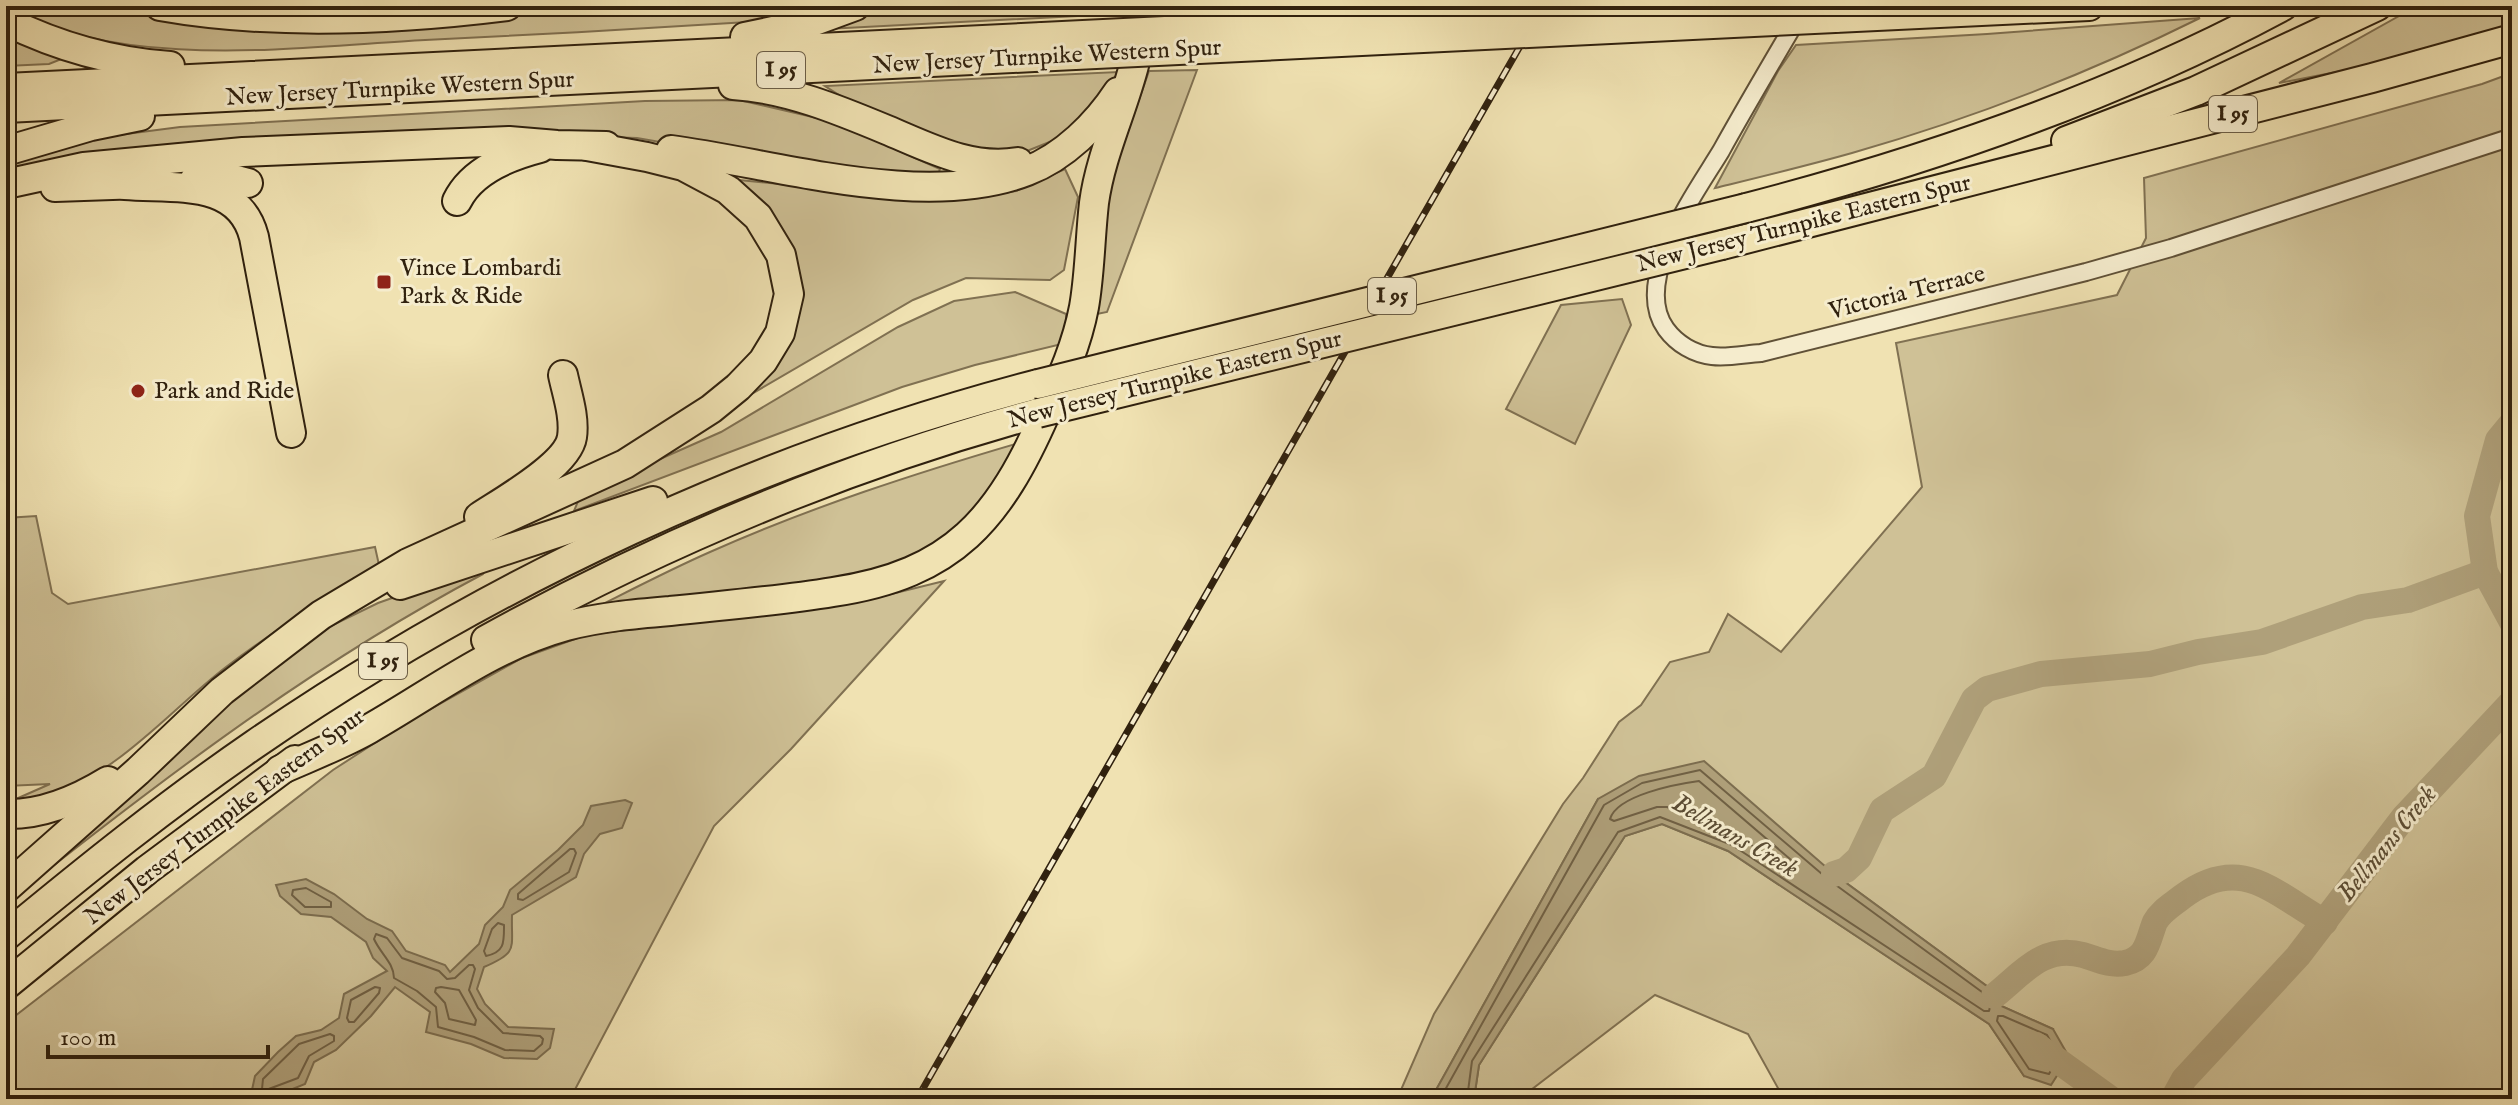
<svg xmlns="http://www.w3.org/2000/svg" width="2518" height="1105" font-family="'IM FELL English',serif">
<rect width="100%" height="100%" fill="#f0e2b2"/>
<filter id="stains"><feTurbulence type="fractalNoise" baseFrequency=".0025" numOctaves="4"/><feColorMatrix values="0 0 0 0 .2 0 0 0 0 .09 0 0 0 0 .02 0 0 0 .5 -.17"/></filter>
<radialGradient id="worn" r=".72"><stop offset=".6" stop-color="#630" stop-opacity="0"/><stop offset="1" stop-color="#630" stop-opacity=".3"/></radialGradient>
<!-- green -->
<g fill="#cfc196" stroke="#807152" stroke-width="2">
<path d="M6,6h130l67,13 237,1 114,-14h261l-9,5 -58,11c-108,7 -215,13 -323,18 -127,7 -305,32 -419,-34z"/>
<path d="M868,6h266v7l-327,17z"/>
<path d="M2417,6h95v20l-155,42 -78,15z"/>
<path d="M2200,18c-111,55 -229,101 -348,135 -46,13 -92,24 -137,35l63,-117 18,-26 191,-11z"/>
<path d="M6,30l63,26 -20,8 -43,2z"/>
<path d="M1197,70l-90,242 -10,2 12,-128 40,-115z"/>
<path d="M1118,72l-14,25 -25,27 -27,17 -35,14 -34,1 -111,-40 -47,-30z"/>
<path d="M2512,73v1026h-324l-2,-4 -30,4h-372l-36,-65 -93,-39 -136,104h-45l5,-34 146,-229 37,-12 66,27 261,173 35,52 29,-47 -54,-24 -11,-18 -154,-113 -236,-75 -167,300h-34l37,-85 129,-210 20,-26 36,-56 22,-17 29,-43 39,-10 19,-38 53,38 141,-165 -26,-144 221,-48 29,-57 -2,-60 338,-94z"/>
<path d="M739,100l95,22 106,47 -3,8 -161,-15 -139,-24 -149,-5 -482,44v-12l97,-28 77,-10 465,-26z"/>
<path d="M1065,169l13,28 -14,73 -14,10 -84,-2 -53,22 -189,110 45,-42 14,-131 -44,-57 211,21 66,-10z"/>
<path d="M1015,292l51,22v29l-91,22 -73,22 -328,124 7,-17 140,-62 177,-105 56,-26z"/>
<path d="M1622,299l9,26 -56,119 -69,-35 55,-104z"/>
<path d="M1022,442l-54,82 -42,32 -65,23 -272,32c40,-20 80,-41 121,-59 101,-45 206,-79 312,-110z"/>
<path d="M36,516l16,77 16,11 307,-57 4,18c-53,32 -104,65 -153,102 -55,42 -110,110 -179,128 -10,3 -21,3 -31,4l34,-15 -44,2v-268z"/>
<path d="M491,563l-8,11c-172,91 -326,209 -477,329v-9l221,-195 79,-61 72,-35z"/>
<path d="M944,581l-153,168 -77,77 -144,273h-564v-76l327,-253 71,-46 118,-66 64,-23 281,-35z"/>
</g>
<!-- water -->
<g fill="#afa07a" stroke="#7c6d4f" stroke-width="2">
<path d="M1704,761l130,113 154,113 11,18 54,24 16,28 -18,28 -27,-9 -35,-52 -261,-173 -66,-27 -37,12 -146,229 -5,34h-43l167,-300 41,-23z"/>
<path d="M625,800l7,3 -10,25 -22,6 -16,20 -8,23 -64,38c-1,34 7,37 -28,52l-7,22 8,15 23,23 46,2 -4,19 -13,11 -33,-1 -33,-14 -45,-12 4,-20 -35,-25 -24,29 -35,34 -22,12 -9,22 -37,15h-18l5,-23 23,-24 18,-16 25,-6 18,-12 5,-24 43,-23 -14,-13 -7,-16 -35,-25 -30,-3 -21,-18 -4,-11 30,-6 28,15 33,25 25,12 14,20 39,14 5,7 29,-28 6,-19 18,-18 7,-17 48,-40 25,-25 8,-19z"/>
</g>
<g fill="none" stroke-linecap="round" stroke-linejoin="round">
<!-- shore -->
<g stroke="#706044" stroke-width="2">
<path d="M1699,781l98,84v6l-5,1 -56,-37 -69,-28h-10l-43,14 -4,-2c7,-24 67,-35 89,-38z"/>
<path d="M570,849h4l2,4 -7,19 -46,28 -5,-1v-5z"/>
<path d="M306,888l25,14v5h-26l-13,-12 1,-5z"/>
<path d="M498,923l6,2c0,17 1,27 -18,31l-2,-5 8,-22z"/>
<path d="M376,934l11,4 15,20 37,13 8,8 8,-1 14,-13h4l2,4 -6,21 9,18 25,25 37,3 3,3 -1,5 -8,7 -29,-1 -31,-13 -36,-10 -2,-20 -19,-16 -23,-13c0,-15 -14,-25 -20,-39z"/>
<path d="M375,987l5,1 -1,5 -25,29h-5l-2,-4 4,-18z"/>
<path d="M441,987l18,3 17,30 -1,5 -26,-6 -4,-16 -10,-11 1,-4z"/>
<path d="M1998,1016h5l44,19 12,21 -10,18 -20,-5 -32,-48z"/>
<path d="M330,1034l4,2v5l-25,15 -11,22 -32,12 -4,-1 1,-10 36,-35z"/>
<path d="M1440,1099l164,-294 38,-22 58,-13 129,110 153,112 8,15 -1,4h-5l-252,-166 -72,-28 -42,15 -146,229 -5,38"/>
</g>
<!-- river -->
<g stroke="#afa07a" stroke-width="26">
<path d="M2512,423l-14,17 -21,76 8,56 27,50"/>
<path d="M1834,874l12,-4 13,-12 23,-48 52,-34 40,-77 13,-10 54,-15 109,-10 48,-12 64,-10 100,-35 46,-7 77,-28"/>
<path d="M1994,996c28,-22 49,-52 89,-41 14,4 26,11 42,8 23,-5 23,-24 30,-41 6,-11 17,-17 27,-25 59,-44 91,-4 143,25"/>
<path d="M2036,1045l75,54"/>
<path d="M2173,1099l11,-20 114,-123 106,-139 108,-115"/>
</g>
<!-- minor casing -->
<g stroke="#605137" stroke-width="20">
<path id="minor" d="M1798,18c-26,44 -52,88 -77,133 -26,43 -90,130 -55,178 11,15 28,25 46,27 16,2 33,-2 49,-3l325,-81 85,-24 341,-111"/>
</g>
<!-- motorway casing -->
<g stroke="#30210e" stroke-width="32">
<g id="motorway">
<path d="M160,6c113,20 234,14 347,0"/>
<path d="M1835,18l254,-12"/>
<path d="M6,21c51,25 107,41 164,45"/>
<path d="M745,37l61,-13 49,-18"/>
<path d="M733,85c53,3 106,25 154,45 43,18 84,40 131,32"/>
<path d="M6,88l1036,-51"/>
<path d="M6,108l1028,-51"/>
<path d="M2066,141l130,-50 181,-85"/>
<path d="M671,150c106,14 254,61 356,21 37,-14 70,-47 91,-79"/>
<path d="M6,151l85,-25 49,-10"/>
<path d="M195,179l34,-1 19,5"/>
<path d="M6,184l78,-17 159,-15 266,-11 48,4 49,1"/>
<path d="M125,185c49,4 114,-7 129,52l37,196"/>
<path d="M55,187l86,-3"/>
<path d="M457,201c15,-31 52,-45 83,-53"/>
<path d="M1746,208c185,-48 368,-111 537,-202"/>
<path d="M1722,245l650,-167 140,-39"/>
<path d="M479,517c24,-16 89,-52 93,-80 3,-20 -5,-43 -9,-62"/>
<path d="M400,585l253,-84"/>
<path d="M486,640c176,-97 358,-174 552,-227"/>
<path d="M280,770c29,-13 61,-25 89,-41 65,-37 124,-83 197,-103 34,-9 69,-12 104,-15 55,-6 109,-10 163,-19 121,-18 166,-73 213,-180 16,-34 31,-68 38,-105 6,-34 6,-69 10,-104 9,-67 49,-128 48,-197"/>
<path d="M6,814c37,1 71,-14 102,-33"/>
<path d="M6,888l132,-117 84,-80 99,-76 87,-52 217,-99 86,-55 27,-22 25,-26 17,-28 9,-39 -8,-39 -23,-38 -30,-27 -45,-24 -36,-9 -60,-11"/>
<path d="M6,936c81,-67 163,-133 249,-192 239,-164 503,-287 783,-360"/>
<path d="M6,985l141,-115 148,-110"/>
</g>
</g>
<!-- minor -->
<use href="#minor" stroke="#f5eccd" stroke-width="16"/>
<!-- motorway -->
<use href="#motorway" stroke="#f0e2b2" stroke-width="28"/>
<!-- rail casing -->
<g stroke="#30210e" stroke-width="7">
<path id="rail" d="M917,1099l626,-1093"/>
</g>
<!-- rail -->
<use href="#rail" stroke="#f5eccd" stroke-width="4" stroke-dasharray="12" stroke-linecap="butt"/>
<!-- motorway-bridge casing -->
<g stroke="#30210e" stroke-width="32" stroke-linecap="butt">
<g id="motorway-bridge">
<path d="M1042,37l638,-31"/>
<path d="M1034,57l801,-39"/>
<path d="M1038,384l708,-176"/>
<path d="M1038,413l684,-168"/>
</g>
</g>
<!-- motorway-bridge -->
<use href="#motorway-bridge" stroke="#f0e2b2" stroke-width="28"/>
</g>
<!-- markers -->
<g fill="#8f2418" stroke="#f5eccd" stroke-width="3">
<rect x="376" y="274" width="16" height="16" rx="4"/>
<circle cx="138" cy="391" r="8"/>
</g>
<g text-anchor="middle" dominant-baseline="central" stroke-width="6" stroke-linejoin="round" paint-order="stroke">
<!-- shield labels -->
<g fill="#f5eccd" stroke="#6b5e47" stroke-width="2">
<rect x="757" y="52" width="48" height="36" rx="6"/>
<rect x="2209" y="96" width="48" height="36" rx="6"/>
<rect x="1368" y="278" width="48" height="36" rx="6"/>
<rect x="359" y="643" width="48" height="36" rx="6"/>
</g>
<g font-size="22" font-weight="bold" fill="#30210e">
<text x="781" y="70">I 95</text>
<text x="2233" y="114">I 95</text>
<text x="1392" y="296">I 95</text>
<text x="383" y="661">I 95</text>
</g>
<!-- street labels -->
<g font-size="24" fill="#30210e" stroke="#f5eccd">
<text transform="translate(1047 57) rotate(-3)">New Jersey Turnpike Western Spur</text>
<text transform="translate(400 89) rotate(-3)">New Jersey Turnpike Western Spur</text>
<text transform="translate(1804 224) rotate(-14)">New Jersey Turnpike Eastern Spur</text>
<text transform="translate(1907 293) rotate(-14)">Victoria Terrace</text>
<text transform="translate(1175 380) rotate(-14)">New Jersey Turnpike Eastern Spur</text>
<text transform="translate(225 817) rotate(-37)">New Jersey Turnpike Eastern Spur</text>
</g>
<!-- poi labels -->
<g font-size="24" fill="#30210e" stroke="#f5eccd" text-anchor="start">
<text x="400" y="268">Vince Lombardi<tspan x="400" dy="28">Park &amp; Ride</tspan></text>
<text x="154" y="391">Park and Ride</text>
</g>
<!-- water labels -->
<g font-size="26" font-style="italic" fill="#5c4d34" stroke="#f5eccd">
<text transform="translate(1735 836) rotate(30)">Bellmans Creek</text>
<text transform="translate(2387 844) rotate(-51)">Bellmans Creek</text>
</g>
</g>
<!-- margin -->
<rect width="2518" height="1105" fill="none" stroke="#f0e2b2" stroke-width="32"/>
<rect x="8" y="8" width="2502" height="1089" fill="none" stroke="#30210e" stroke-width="4"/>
<rect x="16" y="16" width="2486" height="1073" fill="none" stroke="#30210e" stroke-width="2"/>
<!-- scale -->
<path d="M48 1045v12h220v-12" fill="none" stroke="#30210e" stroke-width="4"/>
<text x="60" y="1045" font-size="24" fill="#30210e" stroke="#f5eccd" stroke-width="6" paint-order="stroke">100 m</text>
<rect width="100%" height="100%" filter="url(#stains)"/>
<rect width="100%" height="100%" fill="url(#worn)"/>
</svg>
